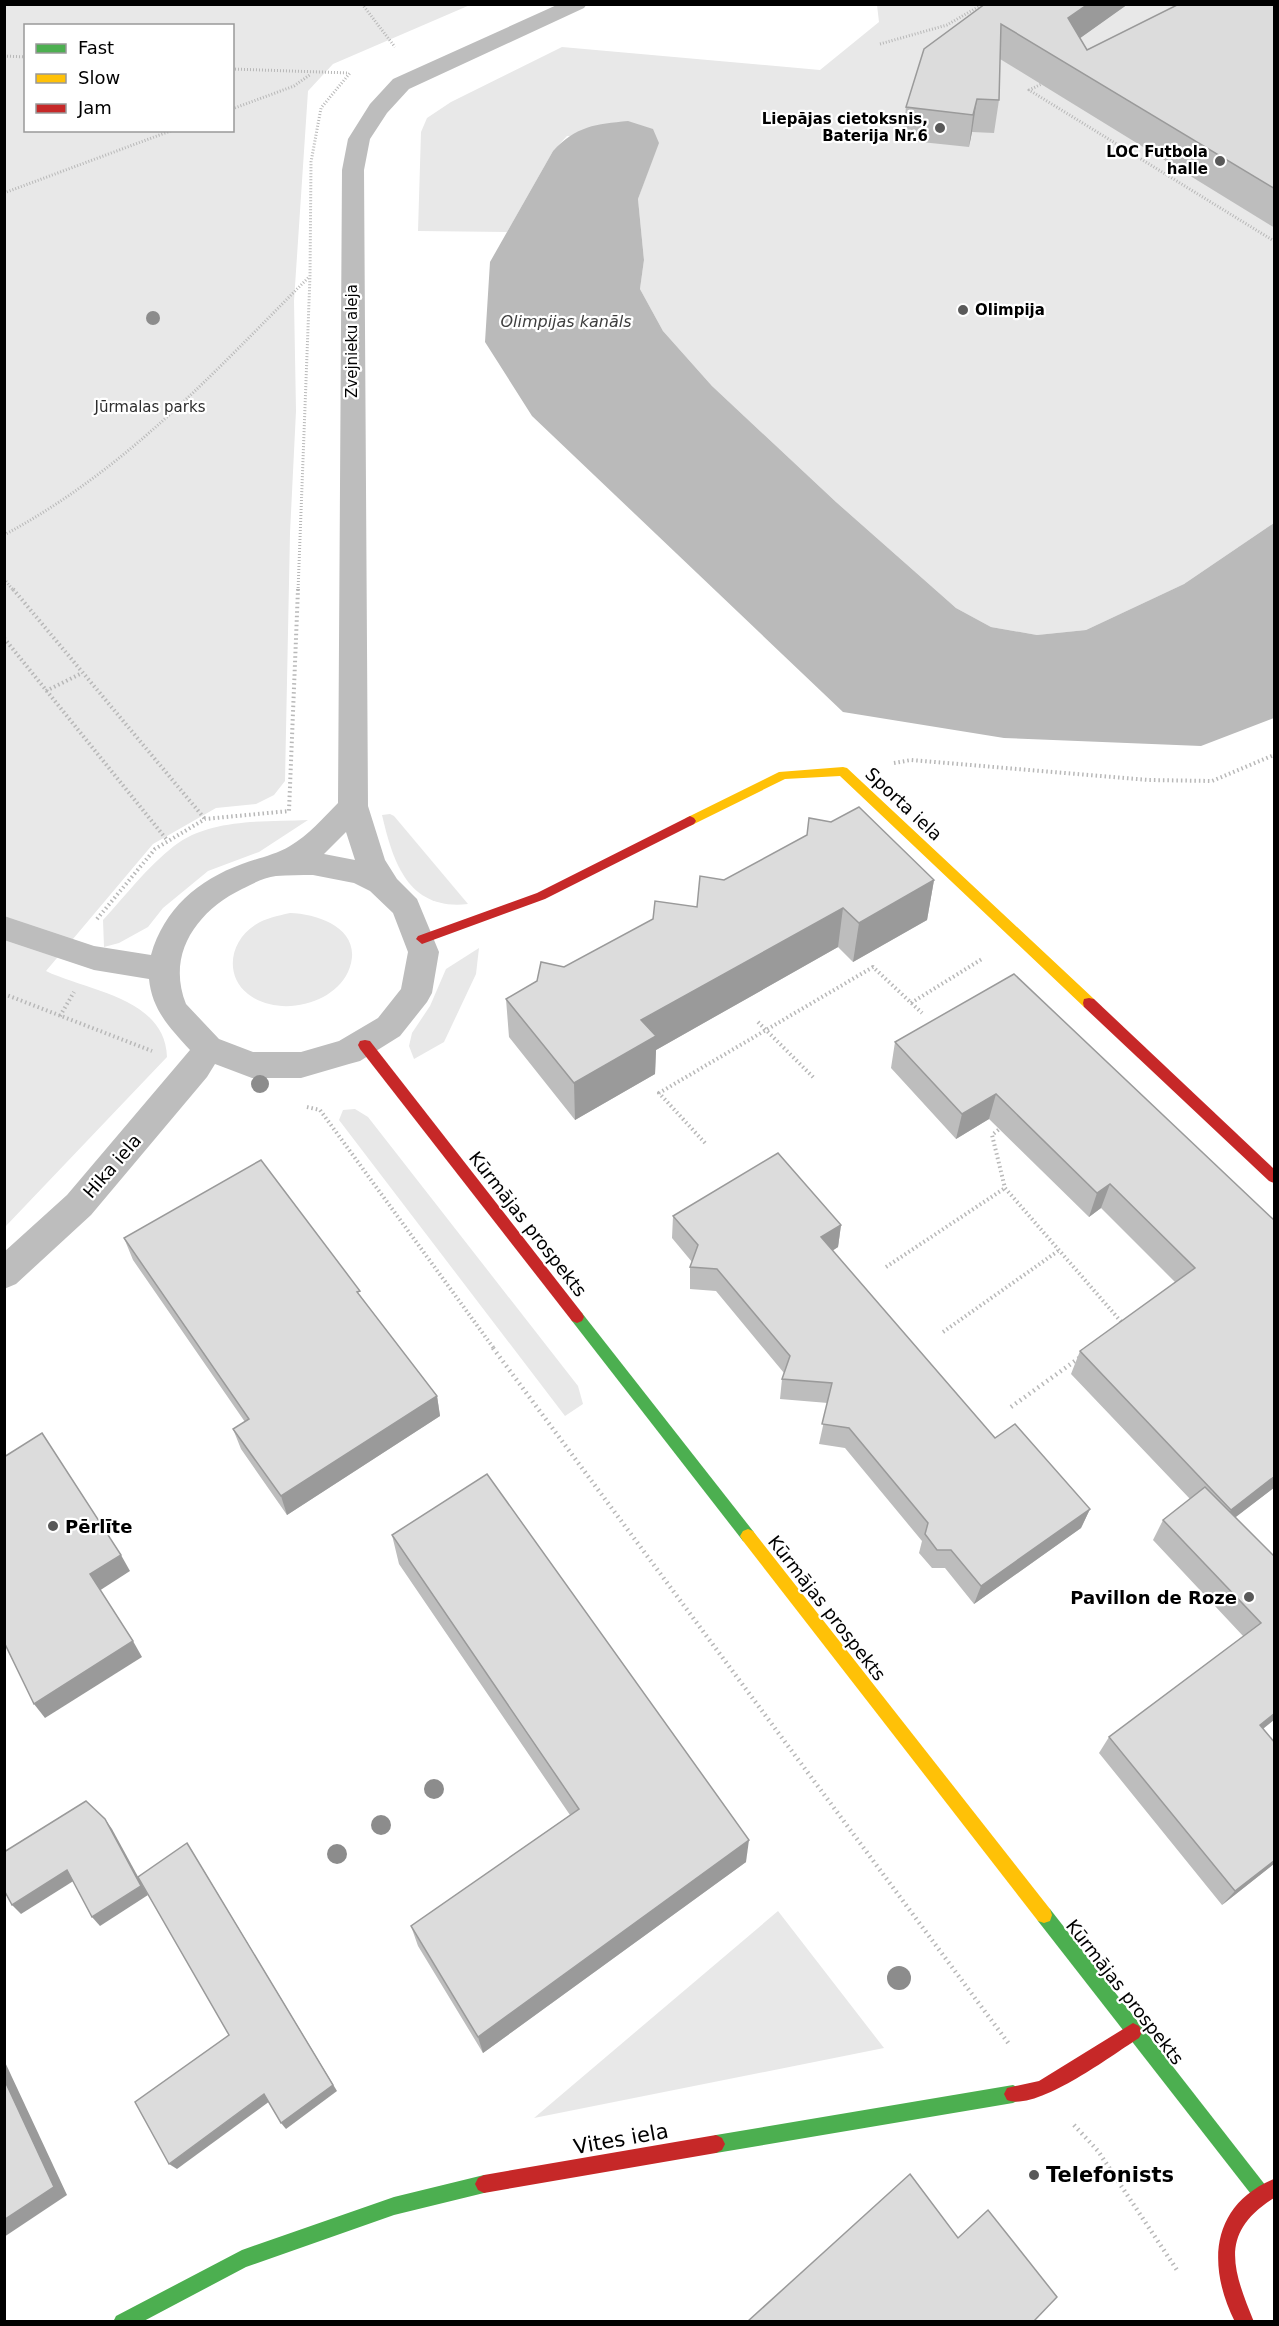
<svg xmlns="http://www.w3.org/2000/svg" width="1279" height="2326" font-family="'DejaVu Sans',sans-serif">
<rect width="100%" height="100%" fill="#fff"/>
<!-- green -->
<g fill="#e8e8e8" fill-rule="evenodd">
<path d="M5,5h465l-137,59 -25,27 -14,210 2,110 -6,122 -5,248 -11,14 -18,9 -40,4 -63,36 -107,127c41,20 119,26 121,86l-162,170zM26,26h206v104h-206z"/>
<path d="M877,5h397v518l-90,61 -98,46 -49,5 -46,-8 -35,-19 -120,-106 -124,-116 -49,-55 -23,-42 4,-29 -6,-61 20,-56 -91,-7 -14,15 -46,81 -89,-1 3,-99 6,-14 24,-16 111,-55 258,23 59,-48z"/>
<path d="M390,814l4,2 74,88c-60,7 -75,-42 -86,-89z"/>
<path d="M308,820l-49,32 -51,19 -45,37 -15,19 -29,16 -15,4 -1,-27c23,-25 44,-53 71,-74 36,-28 91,-24 134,-26z"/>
<path d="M290,913c31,1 76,18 58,59 -16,34 -71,45 -100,22 -24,-19 -18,-53 7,-69 11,-7 22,-9 35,-12z"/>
<path d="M479,948l-3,26 -32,68 -30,17 -5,-13 3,-13 18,-27 16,-37z"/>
<path d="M355,1109l13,8 210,269 5,18 -18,12 -226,-296 4,-10z"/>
<path d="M778,1911l106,137 -350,70z"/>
</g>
<!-- water -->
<path fill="#bababa" d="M628,121l25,8 6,14 -21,56 6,61 -4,29 23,42 49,55 124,116 120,106 35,19 46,8 49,-5 98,-46 90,-61v195l-73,28 -197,-8 -161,-26 -311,-296 -47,-74 5,-80 63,-111c23,-25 43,-27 75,-30z"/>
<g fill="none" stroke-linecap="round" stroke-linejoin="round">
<!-- path-far2 -->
<g stroke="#b8b8b8" stroke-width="3" stroke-dasharray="1 2" stroke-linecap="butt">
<path d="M362,4l33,43"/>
<path d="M880,44l67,-19 36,-21"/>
<path d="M4,56l22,1"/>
<path d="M232,69l117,4"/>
<path d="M1046,82l-17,8 245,151"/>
<path d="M232,109l62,-23 17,-12"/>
<path d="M4,193l169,-63"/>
<path d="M4,535c123,-66 208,-161 305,-258"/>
<path d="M4,579l10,12"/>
<path d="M298,591l12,-315 1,-114 10,-54 29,-35"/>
</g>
<!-- path-far1 -->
<g stroke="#b8b8b8" stroke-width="4" stroke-dasharray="1.5 3" stroke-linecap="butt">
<path d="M13,589l192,230"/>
<path d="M4,638l163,202"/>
<path d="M46,691l36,-18"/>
<path d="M894,763l17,-3 237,20 64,1 62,-26"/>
<path d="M97,919l58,-70 50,-30 84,-8 9,-222"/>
<path d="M4,994l148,57"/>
<path d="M911,1003l71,-44"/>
<path d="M60,1016l14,-24"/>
<path d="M758,1022l56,56"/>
<path d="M307,1107l13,3 175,240"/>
<path d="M1002,1127l-10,8 13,53 119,137"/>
<path d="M705,1143l-46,-50 214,-126 49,46"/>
<path d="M886,1267l119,-79"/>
<path d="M943,1332l115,-81"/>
</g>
<!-- path -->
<g stroke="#b8b8b8" stroke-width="4.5" stroke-dasharray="1.5 4" stroke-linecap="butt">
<path d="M493,1348l516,696"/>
<path d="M1011,1407l68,-49"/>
<path d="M1074,2125l24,26 79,119"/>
</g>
<!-- street -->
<path fill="#bdbdbd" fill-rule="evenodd" d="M559,4h28l-3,4 -175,81 -22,24 -17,26 -6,31 4,636 17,54 12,19 20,20 22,53 -7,41 -5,9 -27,34 -40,25 -11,3 -48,14h-49l-37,-14 -8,13 -116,138 -75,69 -12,5v-37l63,-57 123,-145c-20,-22 -38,-40 -41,-71l-55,-9 -90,-30v-24l90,30 57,9c13,-46 47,-75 91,-91 16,-6 33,-9 48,-18 19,-11 33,-28 48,-43l4,-633 6,-31 22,-35 23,-25zM346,832l9,28 -31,-6zM313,875l41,8 16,8 23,22 15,39 -7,37 -23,29 -39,23 -38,11h-48l-34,-13 -33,-35c-20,-50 11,-93 56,-115 10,-5 23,-12 34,-13 12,-1 25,-1 37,-1z"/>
<!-- fast -->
<g fill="#4caf50" fill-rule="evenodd">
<path d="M577,1311l5,2 171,218 3,5 -3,5 -5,2 -5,-2 -171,-220 -2,-4 2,-4z"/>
<path d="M1044,1907l6,2 216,277 3,6 -3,6 -6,3 -6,-3 -216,-277 -2,-6 2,-6z"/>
<path d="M1013,2085l6,3 3,6 -3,6 -6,3 -297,50 -6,-3 -3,-6 3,-6 6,-3z"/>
<path d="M484,2175l6,3 3,6 -3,6 -6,3 -90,22 -148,52 -104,55h-29l3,-6 126,-66 152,-53z"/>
</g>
<!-- slow -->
<g fill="#ffc107" fill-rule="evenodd">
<path d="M843,767l4,1 247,231 1,4 -1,4h-10l-244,-231 -55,3 -91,45 -4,2 -6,-5 2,-3 93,-46z"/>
<path d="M748,1529l5,2 297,378 2,6 -2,6 -6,2 -6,-2 -295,-380 -3,-5 3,-5z"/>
</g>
<!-- jam -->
<g fill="#c62828" fill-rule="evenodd">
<path d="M690,816l4,2 2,3 -2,3 -149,75 -123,45 -6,-5 2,-3 119,-43z"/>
<path d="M1089,998l5,1 180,170v14l-5,-2 -185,-174 -1,-4 1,-4z"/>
<path d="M365,1040l5,1 212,272 2,4 -2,4 -5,2 -5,-2 -212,-272 -2,-4 2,-4z"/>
<path d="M1133,2023l6,3 3,6 -3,6c-27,17 -102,74 -132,62l-3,-6 3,-6 32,-7z"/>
<path d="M716,2135l6,3 3,6 -3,6 -6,3 -232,40 -6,-3 -3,-6 3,-6 6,-3z"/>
<path d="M1274,2179v19c-56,35 -41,72 -20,124h-19c-28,-56 -25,-116 39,-143z"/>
</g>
</g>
<!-- trees -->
<g fill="#8c8c8c">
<circle cx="153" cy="318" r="7"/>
<circle cx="260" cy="1084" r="9"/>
<circle cx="434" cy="1789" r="10"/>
<circle cx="381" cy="1825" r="10"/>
<circle cx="337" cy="1854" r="10"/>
<circle cx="899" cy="1978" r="12"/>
</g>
<!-- wall -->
<g fill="#bdbdbd">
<path d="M985,4h143l-48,34 7,12 188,-46v224l-275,-169 -1,41 -5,33 -22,-1 -3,15 -67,-7 4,-33z"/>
<path d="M724,880h210l-7,40 -74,42 -15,-15 -182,103 -1,24 -80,46 -66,-83 -3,-38 58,-32 133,-60z"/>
<path d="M895,1042l380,179v266l-40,30 40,40v162l-12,10 12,14v120l-53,42 -123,-152 10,-16 135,-100 -91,-97 10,-20 27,-21 -119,-125 9,-23 96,-68 -75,-75 -12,9 -100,-98 -33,20 -65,-71z"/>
<path d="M673,1216l168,9 -3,22 -6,4 163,187 95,71 -9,19 -107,76 -29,-36h-13l-13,-15 3,-12 -77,-93 -26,-4 9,-41 -48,-4 2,-20 2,-6 -68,-82 -26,-2v-22l2,-5 -20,-24z"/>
<path d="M124,1238l237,60 76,98 3,20 -153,99 -46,-66 -8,-20 12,-7 -112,-162z"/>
<path d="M392,1535l354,327 -263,191 -65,-107 -7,-20 159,-111 -171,-251z"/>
</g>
<!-- shaded-wall -->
<g fill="#9a9a9a">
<path d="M1088,4h40l-66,47 6,-33z"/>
<path d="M977,99l-5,33 -3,15 4,-32z"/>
<path d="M934,880l-7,40 -74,42 6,-39z"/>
<path d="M843,908l-5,39 -182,103 -1,24 -80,46 -1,-37 67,-63z"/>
<path d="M996,1094l-7,25 -33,20 6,-25z"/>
<path d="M1110,1184l-9,24 -12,9 8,-24z"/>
<path d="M841,1225l-3,22 -20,13 3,-23z"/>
<path d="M437,1396l3,20 -153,99 -6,-19z"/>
<path d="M1275,1476v11l-56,43 12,-20z"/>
<path d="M1090,1509l-9,19 -107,76 7,-18z"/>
<path d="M121,1555l9,16 -31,20 -9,-17z"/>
<path d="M133,1641l9,16 -97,61 -11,-14z"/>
<path d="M1275,1713v6l-29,23 14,-17z"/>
<path d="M105,1819l7,10 36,66 -48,31 -8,-9z"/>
<path d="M749,1840l-3,22 -263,191 -5,-16z"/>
<path d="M187,1843l150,248 -51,38 -5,-6z"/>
<path d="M1275,1860v3l-53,42 13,-14z"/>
<path d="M67,1870l8,10 -54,34 -9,-9z"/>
<path d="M4,2060l63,135 -63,42z"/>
<path d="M264,2094l6,7 -93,68 -8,-5z"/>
</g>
<!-- building -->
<g fill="#dcdcdc" stroke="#9a9a9a" stroke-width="1.5">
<path d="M985,4h103l-20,14 19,32 92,-46h96v185l-274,-165 -2,76 -22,-1 -4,16 -67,-8 18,-58z"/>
<path d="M859,807l75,73 -75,43 -16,-15 -202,112 15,16 -82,47 -68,-84 31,-18 4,-19 23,5 89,-48 2,-18 42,6 3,-31 24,4 83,-45 2,-17 22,4z"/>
<path d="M1014,974l261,247v255l-44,34 -151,-159 115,-83 -85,-84 -13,9 -101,-99 -34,20 -67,-72z"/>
<path d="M778,1153l63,72 -20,12 174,201 20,-14 75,85 -109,77 -30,-36h-14l-12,-16 3,-11 -79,-95 -27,-4 10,-41 -50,-4 8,-23 -73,-87 -27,-2 8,-22 -25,-29z"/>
<path d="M261,1160l99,131 -3,1 80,104 -156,100 -48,-67 16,-10 -125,-181z"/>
<path d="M42,1433l79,122 -31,19 43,67 -99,63 -30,-62v-185z"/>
<path d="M487,1474l262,366 -271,197 -67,-111 168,-117 -187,-274z"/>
<path d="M1205,1487l70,70v156l-15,12 15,18v117l-40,31 -126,-154 152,-114 -98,-103z"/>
<path d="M86,1801l19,18 36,67 -49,31 -25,-47 -55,35 -8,-15v-38z"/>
<path d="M187,1843l146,242 -52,38 -17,-29 -95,70 -34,-62 94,-67 -91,-158z"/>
<path d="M4,2079l50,108 -50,33z"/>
<path d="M910,2174l48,64 30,-28 69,87 -24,25h-286z"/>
</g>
<!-- markers -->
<g fill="#595959" stroke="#fff" stroke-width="2">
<circle cx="940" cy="128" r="6"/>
<circle cx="1220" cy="161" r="6"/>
<circle cx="963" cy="310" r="6"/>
<circle cx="53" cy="1526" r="6"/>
<circle cx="1249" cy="1597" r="6"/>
<circle cx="1034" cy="2175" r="6"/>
</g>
<g text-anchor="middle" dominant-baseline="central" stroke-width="4.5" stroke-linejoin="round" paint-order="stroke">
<!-- far-poi labels -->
<g font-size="15" font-weight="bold" fill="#000" stroke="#fff" text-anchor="end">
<text x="928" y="119">Liepājas cietoksnis,<tspan x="928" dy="17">Baterija Nr.6</tspan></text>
<text x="1208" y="152">LOC Futbola<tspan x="1208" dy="17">halle</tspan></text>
<text x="975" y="310" text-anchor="start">Olimpija</text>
</g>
<!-- far-street labels -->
<g font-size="15" fill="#000" stroke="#fff">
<text transform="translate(352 341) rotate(-90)">Zvejnieku aleja</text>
</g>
<!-- far-park labels -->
<g font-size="15" fill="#2d2d2d" stroke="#fff">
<text x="150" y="407">Jūrmalas parks</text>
</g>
<!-- far-water labels -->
<g font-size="16" font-style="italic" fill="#3e3e3e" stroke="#fff">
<text x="566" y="321">Olimpijas kanāls</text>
</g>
<!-- street labels -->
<g font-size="18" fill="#000" stroke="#fff">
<text transform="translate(904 804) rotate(43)">Sporta iela</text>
<text transform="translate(112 1166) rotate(-49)">Hika iela</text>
<text transform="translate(528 1224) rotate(52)">Kūrmājas prospekts</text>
<text transform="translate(827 1608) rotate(52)">Kūrmājas prospekts</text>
<text transform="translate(1125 1992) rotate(52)">Kūrmājas prospekts</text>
</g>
<!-- poi labels -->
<g font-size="18" font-weight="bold" fill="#000" stroke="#fff" text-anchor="start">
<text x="65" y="1526">Pērlīte</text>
<text x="1237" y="1597" text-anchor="end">Pavillon de Roze</text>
</g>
<!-- near-street labels -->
<g font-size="21" fill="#000" stroke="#fff">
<text transform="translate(621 2139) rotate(-10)">Vites iela</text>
</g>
<!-- near-poi labels -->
<g font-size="21" font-weight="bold" fill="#000" stroke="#fff" text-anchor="start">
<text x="1046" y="2175">Telefonists</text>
</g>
</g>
<!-- border -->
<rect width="1279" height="2326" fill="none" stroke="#000000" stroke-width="12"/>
<!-- legend -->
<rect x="24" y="24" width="210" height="108" fill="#ffffff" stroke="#999999" stroke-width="1.5"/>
<rect x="36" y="44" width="30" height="9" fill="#4caf50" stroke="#999999" stroke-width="1.5"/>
<text x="78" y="54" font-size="18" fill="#000000">Fast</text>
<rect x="36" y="74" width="30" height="9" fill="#ffc107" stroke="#999999" stroke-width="1.5"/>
<text x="78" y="84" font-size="18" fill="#000000">Slow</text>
<rect x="36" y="104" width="30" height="9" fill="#c62828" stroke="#999999" stroke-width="1.5"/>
<text x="78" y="114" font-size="18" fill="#000000">Jam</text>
</svg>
